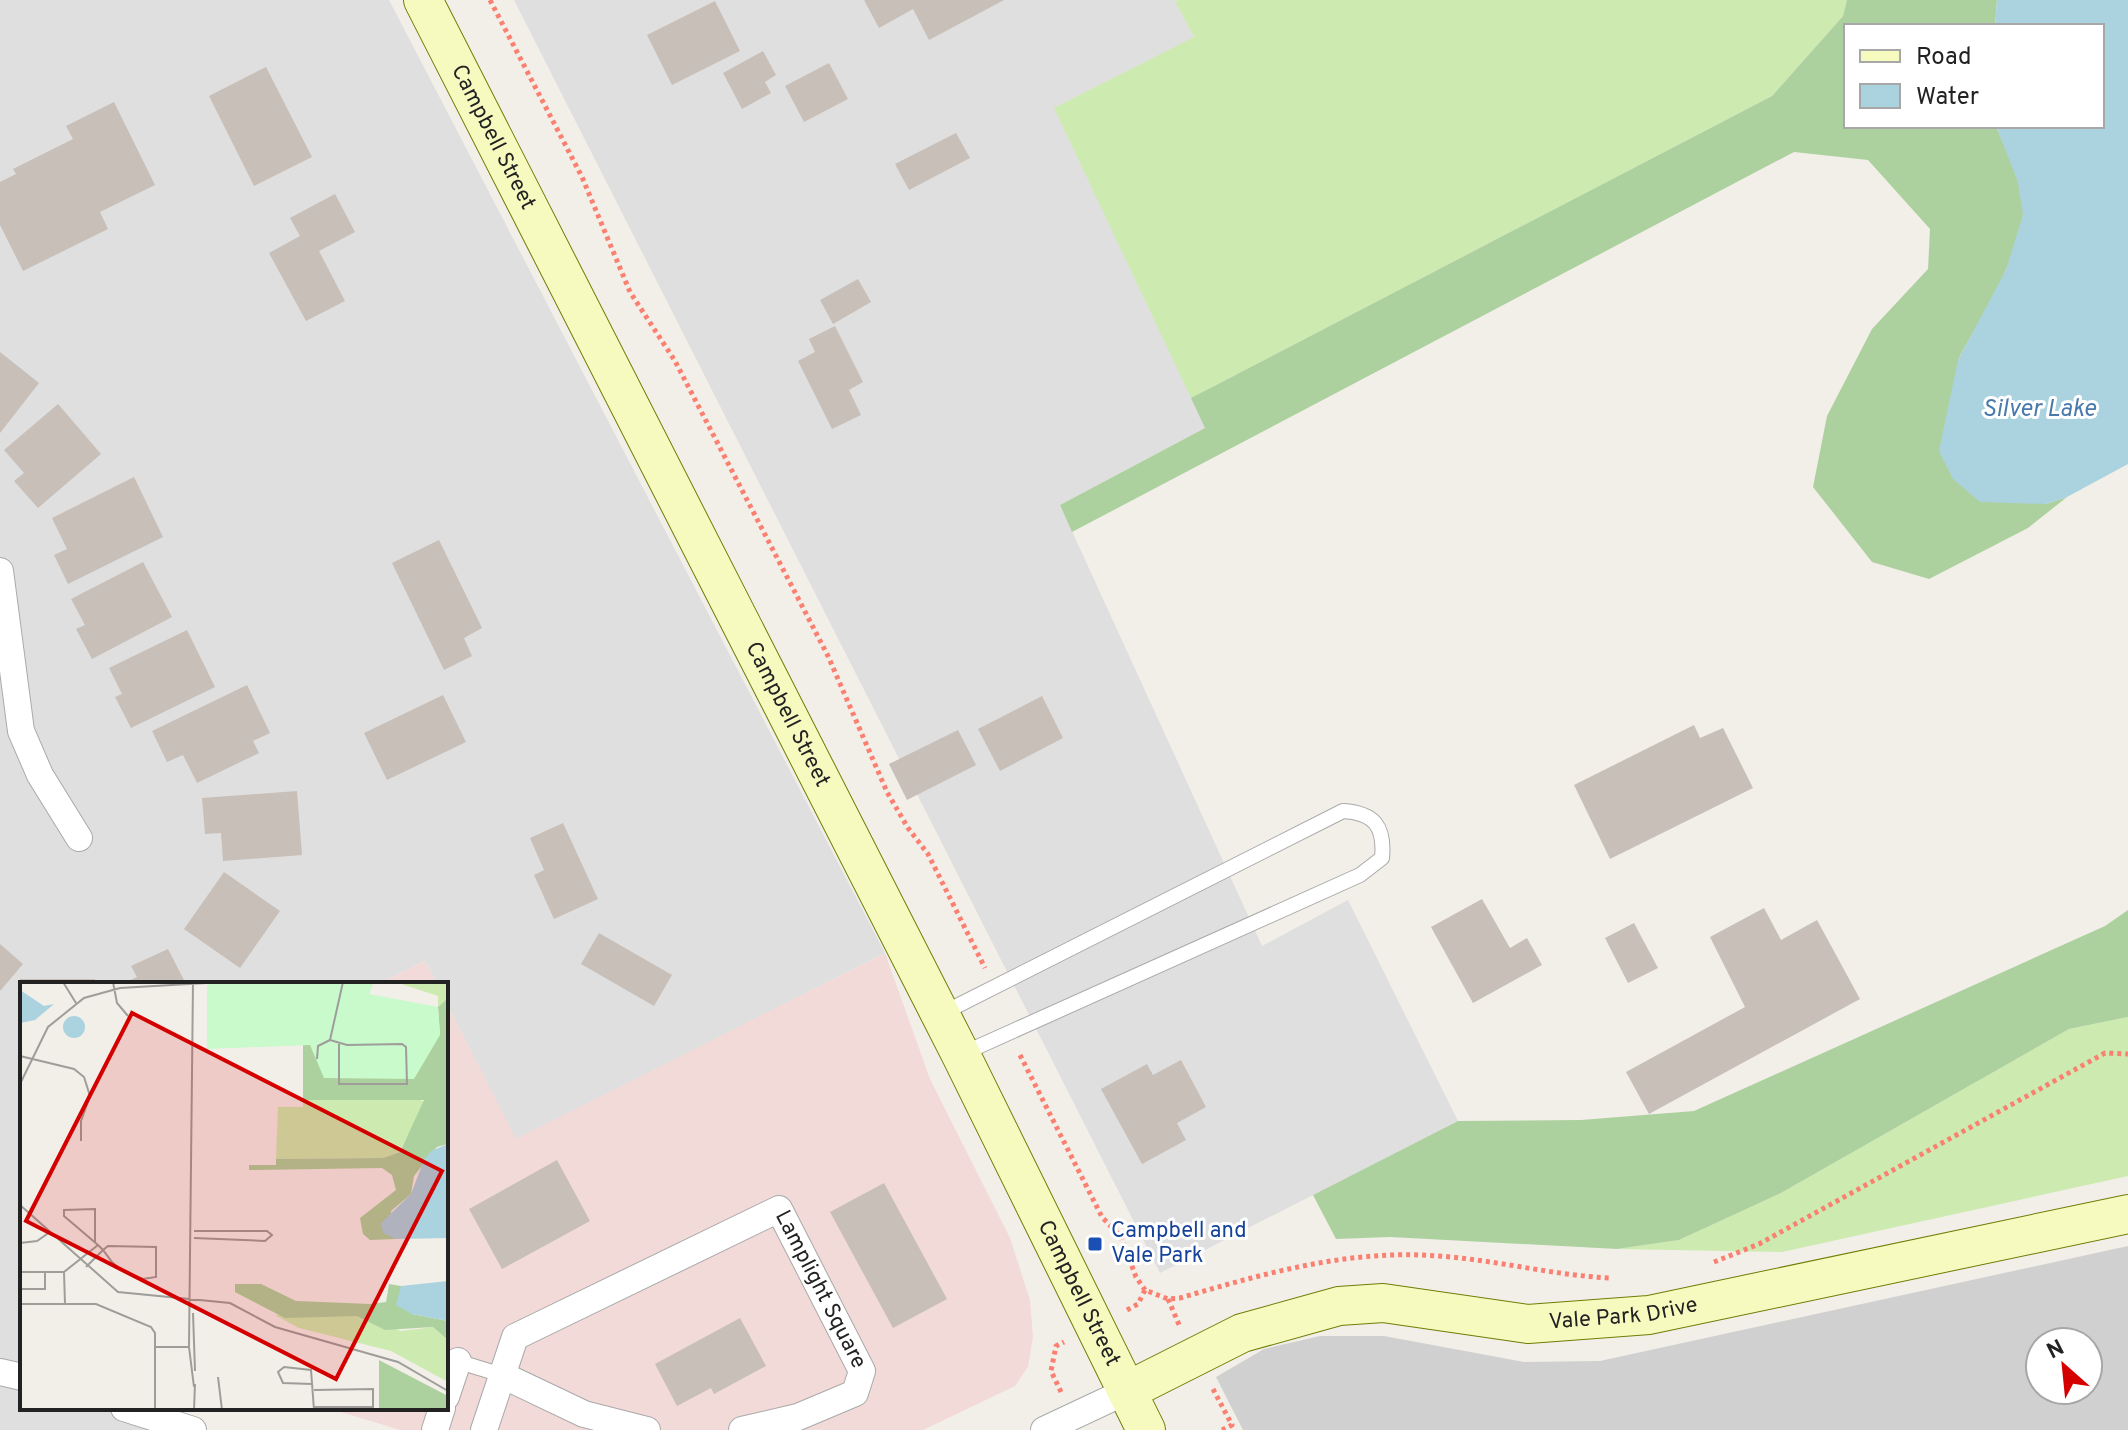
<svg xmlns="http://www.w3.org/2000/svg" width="2128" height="1430" font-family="Overpass,sans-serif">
<rect width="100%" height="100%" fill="#f2efe9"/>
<!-- residential -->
<g fill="#e0dfdf">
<path d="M0,0h389l496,953 -369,187 -70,-138v-18h-9l-12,-23 -47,23h-356v424h126l10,22h-158z"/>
<path d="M514,0h661l19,37 11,391 -145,77 202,441 86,-46 110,221 -298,152z"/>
</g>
<!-- commercial -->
<g fill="#f2dad9">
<path d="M885,953l45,126 80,159 20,62 3,37 -5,30 -13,19 -92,44h-523l-72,-22h118v-406l70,137z"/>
<path d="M425,961l12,23h-59z"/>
</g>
<!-- religious -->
<path fill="#d0d0d0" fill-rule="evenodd" d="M2128,1246v184h-885l-27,-53 48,-28 56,-13h64l140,26 76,-1zM2040,1342h48v48h-48z"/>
<!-- grass -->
<g fill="#cdebb0">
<path d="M1178,0h669l-4,16 -71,80 -581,302 -137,-290 140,-71 -19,-36z"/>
<path d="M2128,1017v159l-346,76 -165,-3 62,-9 102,-47 288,-164z"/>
</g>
<!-- forest -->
<g fill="#add19e">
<path d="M1847,0h150l-2,26h-149v100h150c11,27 28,58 27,88 -3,43 -45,108 -65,146l88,144 21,-7 -39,31 -99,51 -57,-17 -59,-75 14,-71 45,-87 56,-60 2,-40 -62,-69 -74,-8 -722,380 -12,-27 145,-77 -14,-30 581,-302 71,-80z"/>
<path d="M2128,910v107l-59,12 -288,164 -102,47 -62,9 -227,-12 -54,2 -23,-44 145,-74 123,-1 113,-9 411,-185z"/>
</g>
<!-- water -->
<path fill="#aad3df" d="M1997,0h131v464l-61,33 -21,7 -66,-2 -27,-23 -14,-28 19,-91 48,-90 17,-55 -5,-33 -22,-56h106v-100h-107z"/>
<!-- building -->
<g fill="#c7bfb8">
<path d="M864,0h140l-75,40 -16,-31 -34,19z"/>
<path d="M715,1l25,50 -68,34 -25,-50z"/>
<path d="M763,51l13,24 -11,7 6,11 -29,16 -19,-36z"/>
<path d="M829,63l19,36 -44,23 -19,-36z"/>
<path d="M266,67l46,90 -58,29 -45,-90z"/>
<path d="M114,102l41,83 -55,27 8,17 -85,42 -23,-46v-43l16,-8 -3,-5 60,-30 -7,-13z"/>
<path d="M956,133l14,25 -61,32 -14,-26z"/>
<path d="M335,194l20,38 -36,19 26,50 -39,20 -37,-68 31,-17 -10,-18z"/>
<path d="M858,279l13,23 -38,22 -13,-24z"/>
<path d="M835,326l28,56 -14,8 12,25 -29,14 -34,-68 17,-9 -6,-13z"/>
<path d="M0,352l39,31 -39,50z"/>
<path d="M58,404l43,50 -63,54 -24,-27 10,-8 -20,-23z"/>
<path d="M134,477l29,60 -95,47 -14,-29 13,-6 -15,-31z"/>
<path d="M439,540l43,88 -18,10 8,18 -28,14 -52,-107z"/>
<path d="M143,562l29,55 -80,42 -16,-30 9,-4 -14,-26z"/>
<path d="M187,630l28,57 -84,41 -16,-31 7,-3 -13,-26z"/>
<path d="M247,685l23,48 -17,8 6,12 -62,30 -14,-28 -16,7 -15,-31z"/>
<path d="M443,695l23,47 -79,38 -23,-47z"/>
<path d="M1042,696l21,42 -63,33 -22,-42z"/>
<path d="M1694,725l6,13 23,-10 30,60 -143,71 -36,-74z"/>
<path d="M958,730l18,35 -69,35 -18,-36z"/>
<path d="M297,791l5,64 -79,6 -2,-28 -16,1 -3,-36z"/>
<path d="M563,823l35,76 -44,20 -20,-44 10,-5 -14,-32z"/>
<path d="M224,872l56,39 -40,57 -56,-39z"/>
<path d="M1482,899l28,49 17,-10 15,27 -69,38 -42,-76z"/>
<path d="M1764,908l17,32 36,-20 43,79 -211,115 -23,-42 119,-65 -35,-70z"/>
<path d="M1634,923l24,45 -30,15 -23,-45z"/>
<path d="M599,933l73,42 -18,31 -73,-42z"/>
<path d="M0,944l23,20 -23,27z"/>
<path d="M168,949l18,35h-64l15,-7 -6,-11z"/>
<rect x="20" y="979" width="75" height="5"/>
<path d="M1181,1060l25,47 -29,16 9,17 -44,24 -41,-75 46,-25 6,11z"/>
<path d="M557,1160l33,61 -88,48 -33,-60z"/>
<path d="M884,1183l63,116 -54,29 -63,-116z"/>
<path d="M740,1318l26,48 -52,28 -3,-6 -34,18 -22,-42z"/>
</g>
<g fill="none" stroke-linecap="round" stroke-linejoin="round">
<!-- lane casing -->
<g stroke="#a9a9a9" stroke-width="16">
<g id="lane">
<path d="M941,1014l402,-203c31,2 42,15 39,47l-22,17 -396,178"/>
<path d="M453,1360l49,15"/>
</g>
</g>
<!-- street casing -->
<g stroke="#a9a9a9" stroke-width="28">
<g id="street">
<path d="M0,571l21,160 19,44 39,63"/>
<path d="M0,1372l22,5"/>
<path d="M502,1375l82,39 63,16"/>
<path d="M446,1397l12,-36"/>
<path d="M124,1408l69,22"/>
<path d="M435,1430l7,-22"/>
<path id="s1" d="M484,1430l31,-93 264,-128 83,162 -7,22 -57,24 -56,13"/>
<path d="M1044,1430l83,-39"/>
</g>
</g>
<!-- secondary casing -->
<g stroke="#707d05" stroke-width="40">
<g id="secondary">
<path id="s2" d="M423,0l538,1055 185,375"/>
<path id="s3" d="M1127,1391l115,-58 97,-27 44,-3 145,21 121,-9 479,-101"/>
</g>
</g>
<!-- path -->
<g stroke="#fa8072" stroke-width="5" stroke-dasharray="4 4" stroke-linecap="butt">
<path d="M490,0l92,177 48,115 45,69 153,295 59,136 21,36 20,26 57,114"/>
<path d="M1020,1055l82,162 19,20 15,40 9,13"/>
<path d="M1714,1262l45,-18 346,-191 23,1"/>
<path d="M1168,1299l12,28"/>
<path d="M1127,1310l11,-6 7,-14 23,9 12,-1c86,-25 169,-49 259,-42 57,4 113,19 170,22"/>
<path d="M1213,1389l19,36 -10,5"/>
<path d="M1061,1392l-10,-21 5,-25 8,-4"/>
</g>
<!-- lane -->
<use href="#lane" stroke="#fff" stroke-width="14"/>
<!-- street -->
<use href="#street" stroke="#fff" stroke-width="26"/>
<!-- secondary -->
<use href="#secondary" stroke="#f7fabf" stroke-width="38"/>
</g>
<!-- markers -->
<rect fill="#1a4fb4" stroke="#fff" stroke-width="3" x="1087" y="1236" width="16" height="16" rx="4"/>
<g text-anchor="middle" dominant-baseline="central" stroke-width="6" stroke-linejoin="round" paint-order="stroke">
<!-- street labels -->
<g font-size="22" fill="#222" stroke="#fff">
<text stroke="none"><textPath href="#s2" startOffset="154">Campbell Street</textPath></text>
<text stroke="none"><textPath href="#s2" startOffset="802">Campbell Street</textPath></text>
<text stroke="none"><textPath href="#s2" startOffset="1450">Campbell Street</textPath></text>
<text stroke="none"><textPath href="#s1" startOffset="482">Lamplight Square</textPath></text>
<text stroke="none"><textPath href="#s3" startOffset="516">Vale Park Drive</textPath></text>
</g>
<!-- transit labels -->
<g font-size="22" fill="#164399" stroke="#fff" text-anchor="start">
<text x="1111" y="1231">Campbell and<tspan x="1111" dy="25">Vale Park</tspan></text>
</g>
<!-- water labels -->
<g font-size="24" font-style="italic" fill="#4a7aab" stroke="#fff">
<text x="2039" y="410">Silver Lake</text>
</g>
</g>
<!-- overview -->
<g transform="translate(20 982)">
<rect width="428" height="428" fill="#f2efe9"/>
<path d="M375,0h53v16l-10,9v-11zM397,116l9,5 -27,49 -16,6 -107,1 2,-52h25v-7zM255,333l82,1 44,15 32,-4 15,13v42l-57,-31 -92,-23z" fill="#cdebb0"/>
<path d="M428,16v146l-11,3 -23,29 -3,18 -20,17 5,28 -26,1 -7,-6 -3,-16 36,-28 -4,-15 -10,-7 -133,2v-5h27v-6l107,-1 17,-6 24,-52h-121v-55l137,-10 -2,-28zM215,302h26l35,17 74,3 16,-2 3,-18 12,2 11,28 36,7v19l-15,-13 -48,3 -28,-14 -72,2 -50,-26zM359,378l69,36v14h-69z" fill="#add19e"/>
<path d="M354,0l-5,12 69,13 2,28 -26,44 -90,-1 -14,-33 -103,4v-66z" fill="#c8facc"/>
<path d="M0,8l24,16 10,-2 -19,16 -15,3zM43 45a11 11 0 1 1 22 0a11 11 0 1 1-22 0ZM428,162v94l-52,1 -13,-6 -2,-10 30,-29 13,-34 7,-9zM428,299v40l-36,-7 -16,-9 5,-19z" fill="#aad3df"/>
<path fill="none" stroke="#9f9d99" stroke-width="2" d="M43,0l13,21M93,0l4,21 11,13M173,0l-4,365 5,40M319,62v40h68l-1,-37 -4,-3 -55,1 -17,-5 13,-58M0,74l54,13 10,8 6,19 -9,25v20M297,77l1,-13 12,-6M0,102l28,-57 36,-29 36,-10 104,-6M0,223l98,87 112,11 45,24 123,35 50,29M174,249h73l5,4 -7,6 -71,-3M0,261l17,-2 13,-9M66,285l17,-17 5,-4 48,1v30l-13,2 -22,-9 -9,-8 -9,-12 -5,-5 -34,-29v-6l31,-1v33M0,290h44M0,307h25v-17M0,322h76l55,23 4,6v77M45,322l-1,-32 34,-27M173,331l2,58M135,365h34M198,395l4,33M292,402l-29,-1 -5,-11 6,-5 27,3 3,40M294,408l59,-1v21M294,425h59M174,428l1,-26"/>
<path fill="#d40000" fill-opacity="0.15" stroke="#d40000" stroke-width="4" d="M112,31l310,158 -106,208 -310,-158z"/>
<rect width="428" height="428" fill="none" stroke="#222" stroke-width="4"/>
</g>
<!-- legend -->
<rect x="1844" y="24" width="260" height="104" fill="#ffffff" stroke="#a7a7a7" stroke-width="2"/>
<rect x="1860" y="50" width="40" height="12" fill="#f7fabf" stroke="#a7a7a7" stroke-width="2"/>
<text x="1916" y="64" font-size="24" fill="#222222">Road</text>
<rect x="1860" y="84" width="40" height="24" fill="#aad3df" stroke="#a7a7a7" stroke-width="2"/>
<text x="1916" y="104" font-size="24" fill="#222222">Water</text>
<!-- north arrow -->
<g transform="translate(2064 1366) rotate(333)"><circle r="38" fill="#ffffff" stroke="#a7a7a7" stroke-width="2"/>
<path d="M0-6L14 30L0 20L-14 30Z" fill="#d40000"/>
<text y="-12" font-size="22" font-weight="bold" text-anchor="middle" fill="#222222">N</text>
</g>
</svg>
